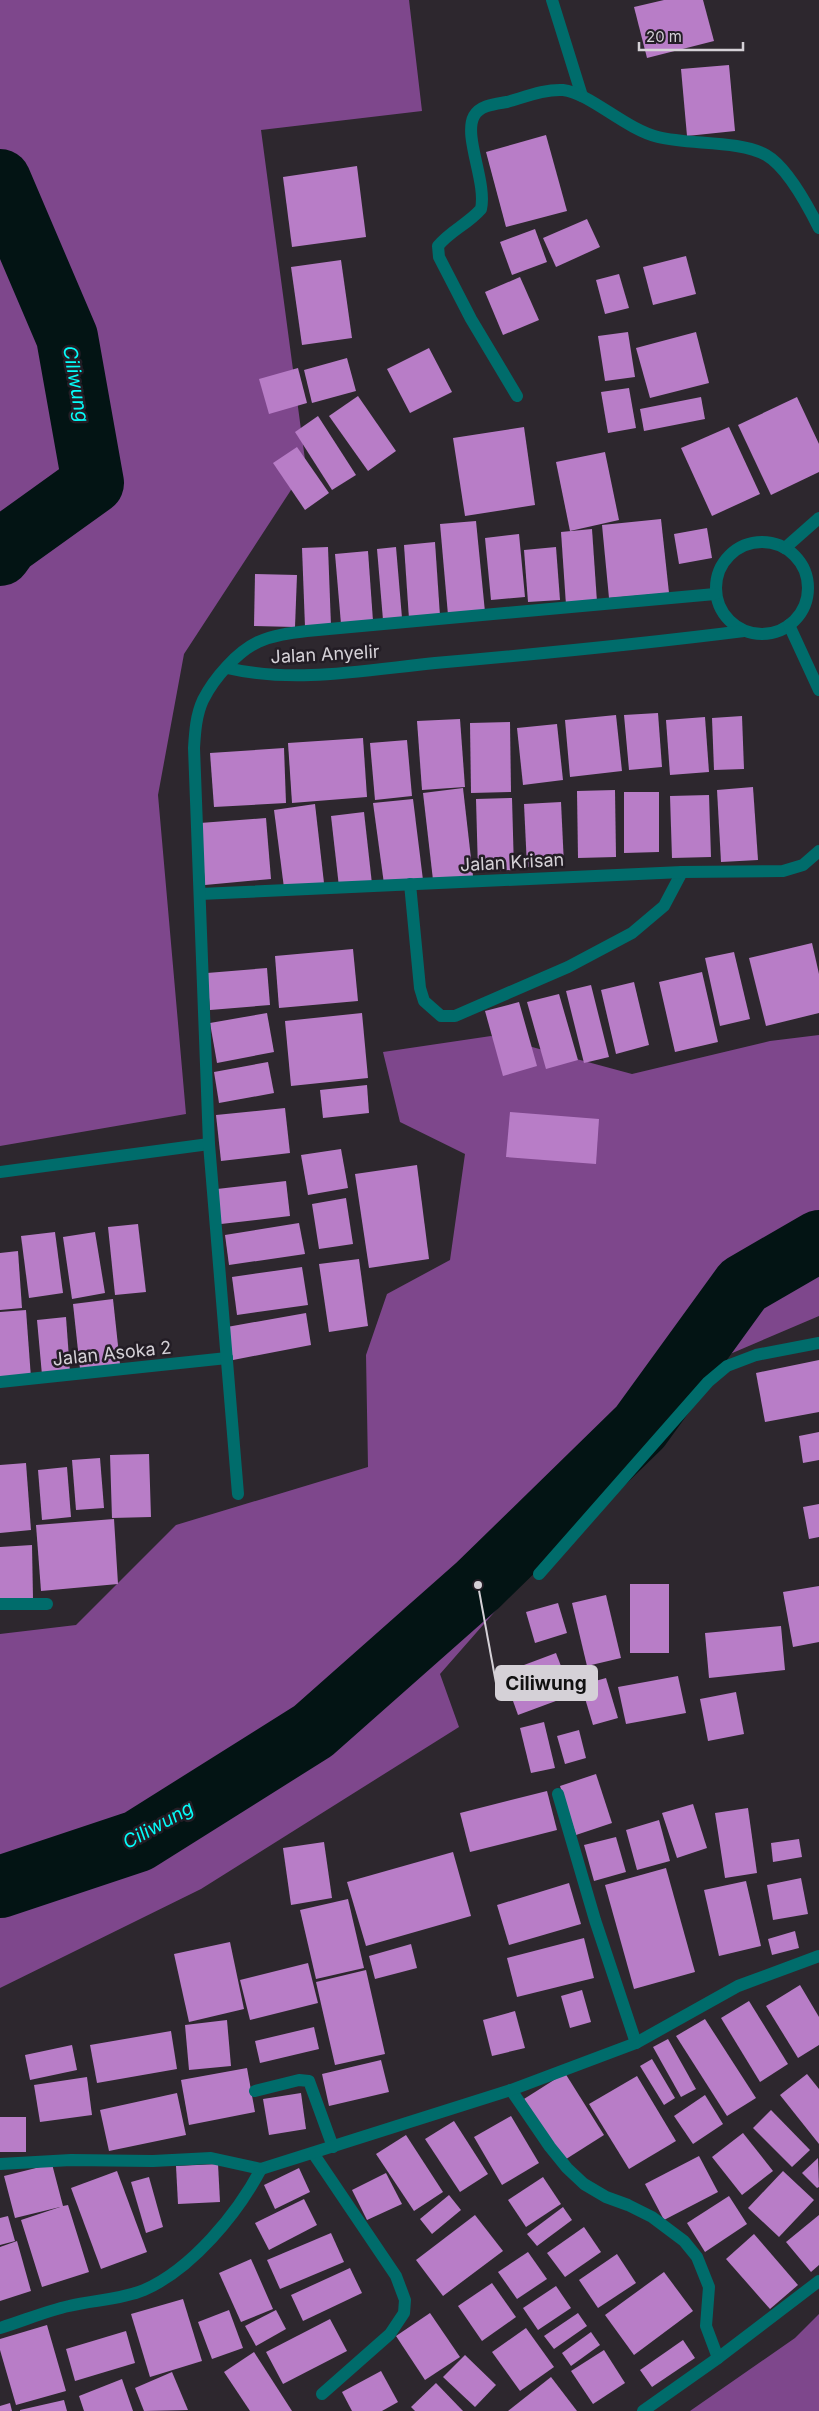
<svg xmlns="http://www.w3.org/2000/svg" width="819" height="2411" font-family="Inter,sans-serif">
<rect width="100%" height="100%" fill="#2d272e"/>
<!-- forest -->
<g fill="#7e478c">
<path d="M0,0h409l13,111 -161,19 45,337 -122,187 -26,141 28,319 -186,32z"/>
<path d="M819,1035v281l-103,44 -276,314 19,53 -258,162 -201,99v-354l76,-9 100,-100 192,-58 -2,-112 21,-61 63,-34 15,-106 -65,-32 -17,-70 108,-16 141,38 138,-33z"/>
<path d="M819,2314v97h-129l105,-73z"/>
</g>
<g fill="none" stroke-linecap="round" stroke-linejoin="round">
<!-- river -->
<g stroke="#031414" stroke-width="62">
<path d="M0,180l67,157 26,146 -85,61 -8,11"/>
<path d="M0,1887l138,-46 175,-110 165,-146 162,-158 103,-142 76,-44"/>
</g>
</g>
<!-- building -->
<g fill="#b87dc7">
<path d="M664,0h39l11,41 -67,17 -13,-51z"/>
<path d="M729,65l6,66 -48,5 -6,-67z"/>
<path d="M546,135l21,76 -61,16 -20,-75z"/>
<path d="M357,166l9,71 -74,10 -9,-70z"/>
<path d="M587,219l13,28 -44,20 -13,-29z"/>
<path d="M535,229l12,33 -35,13 -12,-33z"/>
<path d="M686,256l10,38 -43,11 -10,-38z"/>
<path d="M341,260l11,78 -50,7 -11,-78z"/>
<path d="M619,274l10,34 -24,6 -9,-34z"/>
<path d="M520,277l19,43 -36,15 -18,-43z"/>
<path d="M628,332l7,45 -30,4 -7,-45z"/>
<path d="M696,332l13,51 -59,15 -14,-50z"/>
<path d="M429,348l23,44 -42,21 -23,-44z"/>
<path d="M347,358l9,33 -44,12 -8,-33z"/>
<path d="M298,368l9,35 -38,11 -10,-35z"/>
<path d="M629,388l7,40 -28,5 -7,-41z"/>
<path d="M358,396l38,55 -28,20 -39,-55z"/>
<path d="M701,397l4,22 -61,12 -4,-22z"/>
<path d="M797,397l22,47v28l-48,23 -33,-70z"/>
<path d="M318,416l38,59 -24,15 -37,-58z"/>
<path d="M524,427l11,78 -70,11 -12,-78z"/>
<path d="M729,427l31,67 -48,22 -31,-68z"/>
<path d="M297,447l32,46 -24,17 -32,-47z"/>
<path d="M605,452l14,68 -49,11 -14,-69z"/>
<path d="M661,519l8,74 -60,5 -7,-73z"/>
<path d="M476,521l9,91 -37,3 -8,-91z"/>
<path d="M707,528l5,30 -33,6 -5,-30z"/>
<path d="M592,529l5,73 -31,3 -5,-73z"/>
<path d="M519,534l6,63 -34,3 -6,-62z"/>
<path d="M435,542l5,74 -31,3 -5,-74z"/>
<path d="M328,547l3,79 -26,1 -3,-79z"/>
<path d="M396,547l6,71 -19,2 -6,-71z"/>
<path d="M556,547l4,53 -32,2 -4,-52z"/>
<path d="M368,551l5,70 -32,3 -6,-70z"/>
<path d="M255,574l42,1 -2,52 -41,-1z"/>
<path d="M658,713l4,54 -33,3 -5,-55z"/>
<path d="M616,715l6,56 -52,6 -5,-57z"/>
<path d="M742,716l2,53 -30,1 -2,-52z"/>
<path d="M705,717l4,55 -39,3 -4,-55z"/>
<path d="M460,719l5,68 -43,3 -5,-69z"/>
<path d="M510,722l1,70 -40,1 -1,-70z"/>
<path d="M557,724l6,56 -40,5 -6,-57z"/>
<path d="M363,738l4,59 -75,6 -4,-60z"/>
<path d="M407,740l5,56 -37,4 -5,-57z"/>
<path d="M284,748l2,55 -72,4 -4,-54z"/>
<path d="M753,787l5,73 -37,2 -4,-72z"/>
<path d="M463,788l10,88 -40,4 -10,-87z"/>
<path d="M615,790l1,67 -38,1 -1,-67z"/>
<path d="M624,792h35v60l-35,1z"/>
<path d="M709,795l2,62 -39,1 -2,-62z"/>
<path d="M512,798l2,72 -36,1 -2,-72z"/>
<path d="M413,799l10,81 -39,4 -11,-81z"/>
<path d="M561,802l3,63 -37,2 -3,-63z"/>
<path d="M315,804l9,79 -40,5 -10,-78z"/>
<path d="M364,812l8,72 -33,3 -8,-71z"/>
<path d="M266,818l5,61 -66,6 -5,-62z"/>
<path d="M812,943l7,31v39l-53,13 -17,-68z"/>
<path d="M353,949l5,52 -79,7 -4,-52z"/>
<path d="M734,952l16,67 -30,7 -15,-68z"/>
<path d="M267,968l3,37 -60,5 -3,-37z"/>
<path d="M702,972l16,70 -43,10 -16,-70z"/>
<path d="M634,982l15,63 -33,9 -15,-64z"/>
<path d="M591,985l18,72 -25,6 -18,-72z"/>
<path d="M559,994l19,66 -32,9 -19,-67z"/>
<path d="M519,1002l18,64 -34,10 -18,-65z"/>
<path d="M267,1013l7,39 -57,11 -7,-40z"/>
<path d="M362,1013l6,65 -77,8 -6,-65z"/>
<path d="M268,1062l6,31 -55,10 -5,-31z"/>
<path d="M367,1085l2,28 -46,5 -3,-28z"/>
<path d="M285,1108l5,45 -69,8 -5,-46z"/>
<path d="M510,1112l89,7 -3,45 -90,-7z"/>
<path d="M341,1149l7,39 -40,7 -7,-40z"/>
<path d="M417,1165l12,94 -60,9 -14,-94z"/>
<path d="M286,1181l4,35 -69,8 -4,-35z"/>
<path d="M346,1198l7,46 -34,5 -7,-45z"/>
<path d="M299,1223l6,31 -76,11 -4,-30z"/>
<path d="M138,1224l8,68 -31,3 -7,-68z"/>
<path d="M55,1232l8,61 -34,5 -8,-62z"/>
<path d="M95,1232l10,61 -33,6 -9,-62z"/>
<path d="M18,1251l4,57 -22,2v-57z"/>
<path d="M359,1259l9,67 -39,6 -10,-68z"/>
<path d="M302,1267l6,38 -71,10 -5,-38z"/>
<path d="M113,1299l7,65 -40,5 -7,-65z"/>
<path d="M26,1310l5,68 -31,2v-68z"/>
<path d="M306,1313l5,32 -78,15 -6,-33z"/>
<path d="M66,1317l4,55 -28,3 -5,-55z"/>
<path d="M819,1360v52l-54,10 -9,-49z"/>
<path d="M819,1432v28l-16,3 -4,-27z"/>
<path d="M149,1454l2,63 -39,1 -2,-63z"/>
<path d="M100,1458l4,50 -28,2 -4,-50z"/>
<path d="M26,1463l5,67 -31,3v-68z"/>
<path d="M67,1467l4,50 -29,3 -4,-50z"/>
<path d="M819,1504v33l-10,2 -6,-32z"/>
<path d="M114,1519l4,65 -77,7 -5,-66z"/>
<path d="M32,1545l1,54 -33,1v-53z"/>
<rect x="630" y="1584" width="39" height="69"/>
<path d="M819,1586v56l-26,5 -10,-55z"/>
<path d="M606,1595l15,63 -34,8 -15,-63z"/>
<path d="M558,1603l9,30 -32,10 -9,-31z"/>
<path d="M781,1626l4,44 -76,8 -4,-45z"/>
<path d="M556,1653l16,42 -54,20 -15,-42z"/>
<path d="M678,1676l8,37 -60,11 -8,-37z"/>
<path d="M606,1678l12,40 -25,7 -12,-40z"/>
<path d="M736,1692l8,42 -36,7 -8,-42z"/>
<path d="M544,1722l11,46 -24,5 -11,-45z"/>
<path d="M579,1730l7,28 -21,6 -8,-28z"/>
<path d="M596,1774l16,49 -36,12 -16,-49z"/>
<path d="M547,1791l10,39 -87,22 -10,-39z"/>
<path d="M693,1804l14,44 -30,10 -15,-45z"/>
<path d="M748,1808l9,65 -32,5 -10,-65z"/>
<path d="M659,1820l11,41 -33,9 -11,-40z"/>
<path d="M616,1837l10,35 -32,9 -10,-36z"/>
<path d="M799,1839l3,18 -29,5 -2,-19z"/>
<path d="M324,1842l8,56 -41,7 -8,-57z"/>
<path d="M453,1852l18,64 -105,30 -19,-64z"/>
<path d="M666,1868l29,104 -61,17 -29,-104z"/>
<path d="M801,1878l7,36 -35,6 -6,-35z"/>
<path d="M746,1881l15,65 -42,10 -15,-66z"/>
<path d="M569,1883l12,41 -72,21 -12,-40z"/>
<path d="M348,1899l16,69 -48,11 -16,-69z"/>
<path d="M795,1931l4,17 -27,7 -4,-16z"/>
<path d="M584,1938l10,40 -77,19 -10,-39z"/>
<path d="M230,1942l14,67 -55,13 -15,-68z"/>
<path d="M411,1944l6,24 -42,11 -6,-23z"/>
<path d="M308,1963l10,40 -68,17 -10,-40z"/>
<path d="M366,1970l19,84 -50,11 -19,-83z"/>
<path d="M800,1985l19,32v28l-21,13 -32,-52z"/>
<path d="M582,1990l9,32 -21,6 -9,-32z"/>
<path d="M749,2001l39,63 -28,18 -39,-64z"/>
<path d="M515,2011l10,37 -33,8 -9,-36z"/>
<path d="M705,2019l51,79 -29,18 -51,-80z"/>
<path d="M227,2020l4,46 -42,4 -4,-45z"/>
<path d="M314,2027l5,22 -59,14 -5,-22z"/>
<path d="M171,2031l6,38 -80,14 -7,-38z"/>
<path d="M668,2039l28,50 -15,8 -28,-50z"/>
<path d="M72,2045l5,25 -47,10 -5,-25z"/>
<path d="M652,2059l23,39 -11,7 -24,-39z"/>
<path d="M381,2060l8,32 -60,14 -7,-32z"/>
<path d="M247,2068l8,44 -66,13 -8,-45z"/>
<path d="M565,2073l39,62 -41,26 -39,-62z"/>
<path d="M807,2074l12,15v55l-39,-49z"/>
<path d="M637,2076l39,65 -47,28 -40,-65z"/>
<path d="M87,2077l5,38 -52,7 -6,-37z"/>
<path d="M177,2093l9,42 -77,16 -9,-41z"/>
<path d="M301,2093l5,36 -37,6 -6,-36z"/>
<path d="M705,2095l18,29 -30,20 -19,-28z"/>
<path d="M771,2110l39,40 -18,17 -39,-39z"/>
<path d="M511,2116l28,47 -37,22 -28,-48z"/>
<rect x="0" y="2117" width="26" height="35"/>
<path d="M454,2121l34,53 -28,18 -35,-53z"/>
<path d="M743,2133l30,38 -31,24 -30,-38z"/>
<path d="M406,2135l37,57 -29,19 -38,-57z"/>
<path d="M699,2156l19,36 -54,28 -19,-36z"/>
<path d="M818,2158l1,29 -2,1 -15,-15z"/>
<path d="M52,2164l11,42 5,-1 21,67 -47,15 -21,-67 39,-13 -45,11 -11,-42z"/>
<path d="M218,2164l2,38 -42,2 -2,-38z"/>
<path d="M299,2168l11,24 -35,17 -11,-24z"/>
<path d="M117,2171l30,81 -46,17 -30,-81z"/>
<path d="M783,2171l31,29 -35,37 -31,-29z"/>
<path d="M386,2173l16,31 -35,16 -15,-30z"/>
<path d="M149,2177l14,50 -17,6 -15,-51z"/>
<path d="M543,2177l18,27 -35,23 -18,-27z"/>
<path d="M449,2195l12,15 -29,24 -12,-15z"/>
<path d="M729,2196l18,28 -42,28 -18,-29z"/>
<path d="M304,2199l13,26 -48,25 -14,-27z"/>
<path d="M563,2207l9,13 -35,26 -10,-12z"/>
<path d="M475,2215l28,36 -60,45 -27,-36z"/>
<path d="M819,2215v50l-8,7 -25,-30z"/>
<path d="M8,2216l7,25 -15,4v-27z"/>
<path d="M584,2227l17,25 -36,25 -18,-24z"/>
<path d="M331,2233l13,29 -64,27 -13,-29z"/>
<path d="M754,2234l44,51 -28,24 -44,-50z"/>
<path d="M17,2241l14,50 -31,10v-54z"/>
<path d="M528,2252l19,27 -30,20 -19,-27z"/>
<path d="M617,2254l19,29 -38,25 -19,-28z"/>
<path d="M251,2259l22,50 -32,13 -22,-49z"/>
<path d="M350,2268l12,25 -59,28 -12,-26z"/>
<path d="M664,2272l29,39 -59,44 -29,-40z"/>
<path d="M492,2283l24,34 -34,24 -24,-35z"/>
<path d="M556,2286l15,22 -33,22 -15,-22z"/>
<path d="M183,2299l19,62 -52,16 -19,-63z"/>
<path d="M229,2310l14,38 -31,11 -14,-37z"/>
<path d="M276,2310l10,19 -30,17 -11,-20z"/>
<path d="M430,2313l30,44 -35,23 -29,-44z"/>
<path d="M578,2313l9,13 -33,23 -10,-13z"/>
<path d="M330,2319l17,32 -64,33 -17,-32z"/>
<path d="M47,2325l19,66 -50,14 -16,-55v-11z"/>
<path d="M526,2328l28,39 -34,24 -28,-39z"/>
<path d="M126,2331l9,32 -60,18 -9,-32z"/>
<path d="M591,2332l9,13 -29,21 -9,-13z"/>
<path d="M683,2340l12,18 -43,29 -12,-17z"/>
<path d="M604,2350l21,33 -32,21 -22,-33z"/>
<path d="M254,2352l38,59h-42l-26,-39z"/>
<path d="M465,2355l31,30 -21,22 -32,-30z"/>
<path d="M381,2371l17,31 -16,9h-30l-10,-19z"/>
<path d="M172,2372l16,38 -44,1 -9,-23z"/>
<path d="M551,2377l26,34h-69z"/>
<path d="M122,2379l11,32h-49l-5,-15z"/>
<path d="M436,2383l27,28h-48l-4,-4z"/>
<path d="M64,2400l3,11h-47v-1z"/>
<path d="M10,2403l2,8h-12v-5z"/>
</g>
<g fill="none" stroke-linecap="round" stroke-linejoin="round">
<!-- minor -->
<g stroke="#006c6b" stroke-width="12">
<path d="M552,0l30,96"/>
<path d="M517,396l-46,-77 -32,-62 -1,-11c12,-15 30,-22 43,-37 6,-27 -18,-73 -7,-93 6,-11 22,-12 33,-14 18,-5 38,-13 56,-12 27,3 62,39 95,47 31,8 81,3 108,18 21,12 42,51 53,73"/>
<circle cx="762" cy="588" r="46"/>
<path d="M785,548l34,-30"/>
<path d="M789,625l30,65"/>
<path d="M227,668c68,16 139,2 208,-5 103,-9 206,-19 309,-32"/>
<path d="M410,884l10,104 4,13 17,15h14l113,-49 64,-34 32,-27 18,-34"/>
<path d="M200,894l482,-22 101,-1 20,-6 16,-14"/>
<path d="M0,1172l209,-28"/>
<path d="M0,1382l227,-24"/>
<path d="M238,1494l-29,-350 -15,-396c1,-16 2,-33 9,-48 11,-22 34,-48 55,-58 16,-7 32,-9 49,-11l408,-37"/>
<path d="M539,1574l169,-192 19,-16 29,-11 63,-12"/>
<path d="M0,1604h47"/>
<path d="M558,1794l37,126 41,123"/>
<path d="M511,2090l39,57 17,21 17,16 22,13 22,8 24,12 32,24 13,16 12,30 -3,39 12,32 -75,53"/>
<path d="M255,2091l44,-11 10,1 24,66"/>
<path d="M313,2153l83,123 9,24 -1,13 -14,21 -68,60"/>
<path d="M0,2164l71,-4 82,1 58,-3 50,11 250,-79 125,-47 102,-57 81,-30"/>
<path d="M0,2328c23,-7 46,-17 69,-22 24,-6 51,-6 75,-16 48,-21 93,-76 117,-121"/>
<path d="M718,2358l101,-77"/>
</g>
</g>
<g text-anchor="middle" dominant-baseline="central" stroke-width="5" stroke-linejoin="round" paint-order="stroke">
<!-- street labels -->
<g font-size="18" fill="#d5d1d7" stroke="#231d25">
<text transform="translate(325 654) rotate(-3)">Jalan Anyelir</text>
<text transform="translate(512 862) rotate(-3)">Jalan Krisan</text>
<text transform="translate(112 1353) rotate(-6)">Jalan Asoka 2</text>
</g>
<!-- water labels -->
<g font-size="19" font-style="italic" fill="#05fdf9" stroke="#231d25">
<text transform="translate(76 384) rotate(80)">Ciliwung</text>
<text transform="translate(158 1825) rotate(-29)">Ciliwung</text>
</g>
</g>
<!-- callouts -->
<path fill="none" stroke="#d5d1d7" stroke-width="2" d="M478 1585L496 1683"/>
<circle fill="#d5d1d7" stroke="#231d25" stroke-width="2" cx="478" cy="1585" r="5"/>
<rect fill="#d5d1d7" stroke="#d5d1d7" stroke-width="2" x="496" y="1666" width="101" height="34" rx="5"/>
<g font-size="19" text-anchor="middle" font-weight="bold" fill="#111">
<text x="546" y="1690">Ciliwung</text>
</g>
<!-- scale -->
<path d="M639 42v8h104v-8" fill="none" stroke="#d5d1d7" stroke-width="2.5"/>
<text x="646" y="42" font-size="15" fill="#d5d1d7" stroke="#231d25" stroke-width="4" paint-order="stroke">20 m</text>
</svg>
